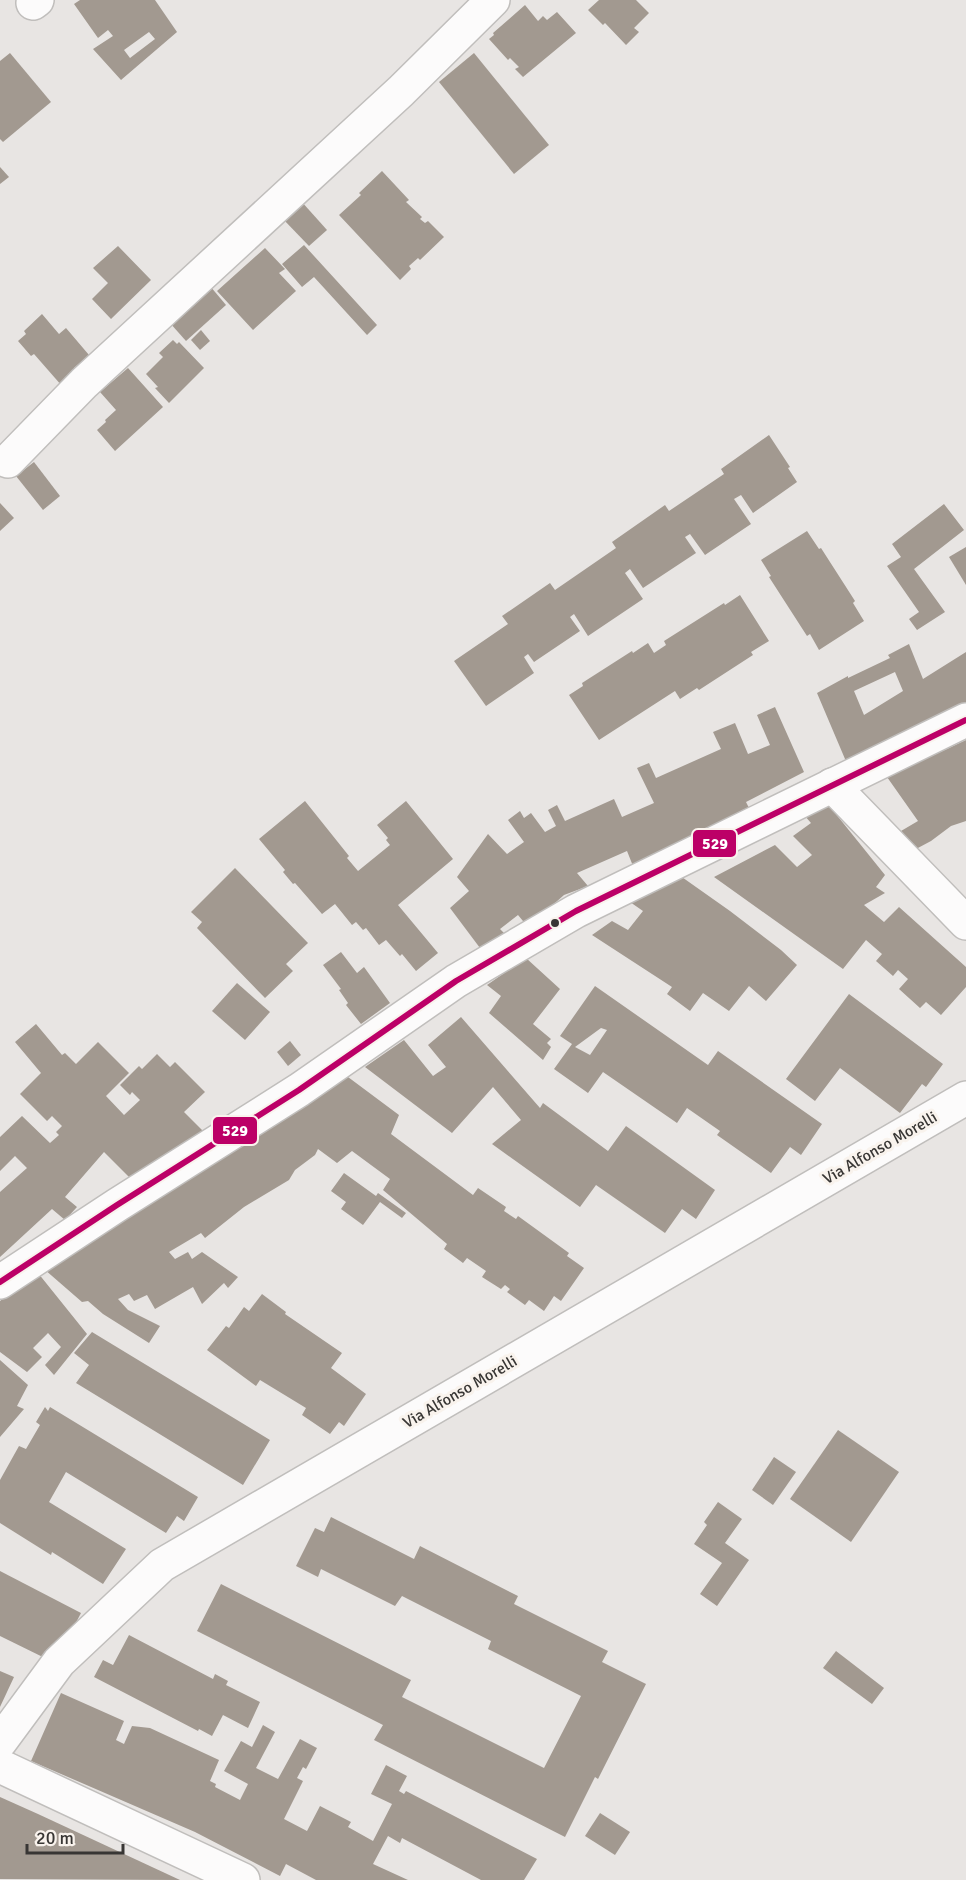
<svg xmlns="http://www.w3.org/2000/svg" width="966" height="1880" font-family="Signika,sans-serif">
<rect width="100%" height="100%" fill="#e8e5e3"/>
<!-- building -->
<g fill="#a29990" fill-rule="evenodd">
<path d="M80,0h75l22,32 -56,48 -28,-31 20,-13 -5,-6 -10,8 -24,-34zM149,32l6,7 -25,19 -6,-8z"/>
<path d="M599,0h37l13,13 -15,15 5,4 -13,13 -21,-22 -2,2 -15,-15z"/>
<path d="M525,5l13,16 5,-5 4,4 10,-8 19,21 -53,44 -8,-8 4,-2 -9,-9 -2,2 -19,-21 5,-4 -1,-2z"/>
<path d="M10,53l41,49 -48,40 -3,-3v-78z"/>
<path d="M474,53l75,92 -35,29 -75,-92z"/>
<path d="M0,167l9,10 -9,7z"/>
<path d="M382,171l27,29 -3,2 16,15 -2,2 5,4 3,-2 16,16 -24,23 -2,-2 -9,8 2,3 -11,11 -61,-65 22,-20 -2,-2z"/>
<path d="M301,201l26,29 -18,16 -27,-28z"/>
<path d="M304,245l73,80 -10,10 -53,-58 -12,10 -20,-23z"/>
<path d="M118,246l33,34 -40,39 -19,-20 16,-16 -15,-15z"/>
<path d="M265,248l20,21 -6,4 17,18 -43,39 -36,-39z"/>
<path d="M210,286l16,19 -40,36 -16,-18z"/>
<path d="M42,314l17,20 7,-6 23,27 -15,13 4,4 -16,14 -28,-32 -3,2 -13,-15 8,-7 -2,-3z"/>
<path d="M201,330l9,11 -10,9 -9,-10z"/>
<path d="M173,340l4,4 2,-2 25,26 -35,35 -14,-15 3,-1 -12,-13 17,-17 -4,-4z"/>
<path d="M128,368l35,39 -48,44 -18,-21 9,-8 -1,-2 11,-10 -16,-18z"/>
<path d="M769,435l21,32 -2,1 9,14 -44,31 -12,-18 -7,4 17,25 -46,31 -15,-21 -5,3 11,16 -53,35 -13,-19 -5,4 18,26 -55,37 -14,-22 -4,3 10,14 -46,31 -6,-8 -4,3 10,16 -48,33 -32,-45 54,-37 -6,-8 48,-33 5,7 61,-42 -4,-6 53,-37 4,6 55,-37 -3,-5z"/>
<path d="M34,462l26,34 -17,14 -27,-34z"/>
<path d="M0,503l14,15 -14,13z"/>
<path d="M944,504l20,26 -50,39 31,43 -28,18 -8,-11 10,-7 -32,-46 14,-9 -9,-13z"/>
<path d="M807,531l12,18 2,-1 34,53 -2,2 11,18 -45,29 -9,-16 -3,2 -38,-59 2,-1 -10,-16z"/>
<path d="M966,547v38l-17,-28z"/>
<path d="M740,595l29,46 -18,11 2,3 -54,35 -2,-2 -17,11 -5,-8 -76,49 -30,-45 14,-9 -1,-3 50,-32 1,2 15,-10 6,10 12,-8 -2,-4 60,-38 1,2z"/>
<path d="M909,644l14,35 43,-27v56l-118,58 -31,-73 31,-17v2l42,-20 -2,-3zM895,672l8,19 -39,24 -10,-24z"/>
<path d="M775,707l29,65 -58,30 4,8 -117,56 -6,-15 -50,22 11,13 -24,9 -36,32 -10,-12 -18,14 5,5 -22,18 -33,-44 19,-17 -12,-14 31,-43 19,20 17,-12 -16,-22 12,-9 4,7 7,-5 14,19 11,-6 -8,-16 9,-5 8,16 49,-22 8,18 32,-14 -17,-35 12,-5 7,15 65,-29 -8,-17 22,-9 13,31 22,-9 -13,-30z"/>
<path d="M966,740v81l-15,5 -20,15 -15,8 -15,-18 17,-10 -31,-44z"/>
<path d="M305,801l44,55 -2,2 11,13 32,-26 -4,-5 2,-2 -11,-13 29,-24 47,58 -55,46 40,48 -22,18 -14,-17 -2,2 -14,-16 -7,5 -13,-17 -3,2 -7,-8 -4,3 -17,-21 -13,10 -27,-31 -2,1 -10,-12 2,-2 -26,-31z"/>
<path d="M827,803l58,72 -9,12 9,6 -21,12 20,17 15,-15 67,60v20l-25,28 -15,-13 -6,6 -21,-19 9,-10 -10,-9 -5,6 -17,-15 6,-7 -16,-14 -23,29 -129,-92 61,-32 22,22 15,-12 -19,-19 18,-13 -7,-8z"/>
<path d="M235,868l73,75 -22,21 7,7 -28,27 -68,-70 5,-6 -11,-10z"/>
<path d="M679,875l51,36 51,39 16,15 -31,36 -17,-15 -20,25 -26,-18 -13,18 -23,-17 5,-7 -80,-52 20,-14 16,9 15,-19 -13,-9z"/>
<path d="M341,952l16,21 7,-6 26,36 -29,21 -15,-19 2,-2 -9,-13 2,-1 -18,-24z"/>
<path d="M526,958l34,31 -27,35 18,15 -4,4 4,4 -8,13 -54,-47 12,-17 -14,-11z"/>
<path d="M237,983l33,29 -25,28 -33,-29z"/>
<path d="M595,986l113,79 10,-14 104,73 -21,31 -11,-8 -19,26 -54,-38 3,-4 -33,-23 -10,15 -74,-51 -15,21 -34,-24 18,-25 -12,-8zM601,1028l6,2 -17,25 -15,-8z"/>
<path d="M849,994l94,70 -17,23 -4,-3 -22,29 -60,-45 -25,33 -29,-22z"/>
<path d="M461,1017l79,91 3,-5 65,48 18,-25 89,64 -19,29 -14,-10 -17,24 -69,-48 -16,22 -88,-63 29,-24 -28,-33 -41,46 -87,-66 39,-27 29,36 13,-9 -18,-22z"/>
<path d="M36,1024l26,31 3,-2 11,11 22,-22 31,31 -23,23 18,19 16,-15 -8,-8 -2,3 -10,-10 19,-19 3,3 15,-15 13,13 5,-5 30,30 -21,20 23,23 -74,46 -29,-29 -39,45 12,10 -12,13 -13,-11 -52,48v-65l27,-24 -12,-12 -15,15v-34l22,-21 28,27 9,-8 -3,-3 6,-6 -10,-10 -5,5 -27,-27 21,-21 -26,-31z"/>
<path d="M290,1041l11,14 -13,11 -11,-14z"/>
<path d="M348,1077l51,38 -8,19 82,61 5,-7 28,19 -2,4 12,8 2,-3 51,37 -2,3 17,12 -23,33 -7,-5 -10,15 -15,-11 -4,5 -18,-13 3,-3 -5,-4 -4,4 -19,-12 4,-6 -19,-13 -4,5 -19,-14 3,-5 -64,-54 7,-11 -38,-28 -15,12 -19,-14 -3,6 -20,15 -6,10 -45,27 -39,31 -4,-5 -32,19 6,7 13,-7 4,7 10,-7 36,25 -10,11 -4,-5 -22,21 -9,-17 -38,22 -8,-14 -13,6 -5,-7 -11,5 10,11 32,16 -11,17 -46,-29 -15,-13 -6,1 -38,-33 259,-161z"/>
<path d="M344,1173l32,23 2,-3 28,20 -4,5 -22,-16 -17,23 -22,-16 5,-7 -15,-11z"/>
<path d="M38,1273l49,61 -33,41 -9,-10 16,-18 -13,-14 -15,15 9,9 -15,15 -27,-20v-51z"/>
<path d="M262,1294l24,18 -1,2 57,39 -11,15 35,26 -22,32 -5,-4 -9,12 -28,-19 4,-7 -46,-28 -4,6 -49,-36 19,-24 3,2 15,-21 5,4z"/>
<path d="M92,1332l178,108 -27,45 -167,-102 13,-18 -15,-12z"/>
<path d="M0,1360l28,25 -11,21 7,3 -24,28z"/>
<path d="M45,1407l3,4 2,-4 148,90 -14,24 -7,-5 -11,17 -100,-61 -17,30 77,47 -23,35 -51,-32 -1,3 -51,-32v-43l19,-34 7,3 14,-24 -4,-3z"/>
<path d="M838,1430l61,42 -48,70 -61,-43z"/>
<path d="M774,1457l22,15 -23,33 -21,-15z"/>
<path d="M718,1502l24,17 -17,24 24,17 -32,46 -17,-12 22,-31 -28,-19 13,-19 -3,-3z"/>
<path d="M331,1517l83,42 6,-13 98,50 -4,8 94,47 -6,11 44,22 -48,95 -3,-2 -30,60 -191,-97 9,-15 -186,-94 24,-47 190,96 -9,17 142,71 37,-72 -93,-47 3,-8 -89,-45 -7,10 -74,-37 -3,8 -22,-11 19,-38 9,4z"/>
<path d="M0,1571l81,42 -26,50 -55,-27z"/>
<path d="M129,1635l84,44 2,-5 13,7 -2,4 34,17 -12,26 -25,-13 -11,21 -13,-7 -1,2 -104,-54 9,-17 10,5z"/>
<path d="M836,1651l48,37 -12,16 -49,-36z"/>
<path d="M0,1671l14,6 -14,30z"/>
<path d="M61,1693l63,28 -8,19 8,4 8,-18 18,2 69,32 -9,21 6,3 -1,3 25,13 8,-16 -24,-13 17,-30 11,6 11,-22 12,7 -19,36 22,11 22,-40 15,8 2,1 -11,21 -3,-2 -6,11 6,3 -19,38 23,12 13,-25 31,16 -3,5 25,14 19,-37 -21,-10 15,-29 21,11 -8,15 5,3 2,-3 131,68 -13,21h-43l-79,-42 -2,5 -12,-7 -15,28 35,16h-92l-30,-16 -6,12 -85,-44 -164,-71z"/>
<path d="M0,1797l38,17 142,66 -180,-1z"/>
<path d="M600,1813l30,19 -15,23 -30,-19z"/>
</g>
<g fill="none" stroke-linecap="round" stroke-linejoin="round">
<!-- street casing -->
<g stroke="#c0bebc" stroke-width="36">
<g id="street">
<path d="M33,3l4,-3"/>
<path d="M8,461l76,-78 317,-292 92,-91"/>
<path d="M832,785l134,138"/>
<path d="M0,1282l117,-77 182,-115 157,-109 120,-70 390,-191"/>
<path d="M0,1742l59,-80 103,-97 804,-467"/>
<path d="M0,1766l243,114"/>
</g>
</g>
<!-- street -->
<use href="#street" stroke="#fcfbfb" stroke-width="33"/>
<!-- bus-1 casing -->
<g stroke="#f9f3ed" stroke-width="10">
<path id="bus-1" d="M0,1282l117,-77 182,-115 157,-109 120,-70 390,-191"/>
</g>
<!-- bus-1 -->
<use href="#bus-1" stroke="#bc0067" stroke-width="6"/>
</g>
<!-- markers -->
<circle fill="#383634" stroke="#f9f3ed" stroke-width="2" cx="555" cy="923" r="5"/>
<g text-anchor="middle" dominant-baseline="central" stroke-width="6" stroke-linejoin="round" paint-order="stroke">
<!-- street labels -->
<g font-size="16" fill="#383634" stroke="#f9f3ed">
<text transform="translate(880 1148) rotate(-30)">Via Alfonso Morelli</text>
<text transform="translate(460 1392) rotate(-30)">Via Alfonso Morelli</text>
</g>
</g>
<g stroke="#f9f3ed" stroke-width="2">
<rect x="692" y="829" width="45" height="29" rx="6" fill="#bc0067"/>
<rect x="212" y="1116" width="46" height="29" rx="6" fill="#bc0067"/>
</g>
<g font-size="16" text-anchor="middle" font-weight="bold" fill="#fff">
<text x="715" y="849">529</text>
<text x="235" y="1136">529</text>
</g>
<!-- scale -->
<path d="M27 1844v9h96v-9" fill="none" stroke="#383634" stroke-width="3"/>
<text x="36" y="1844" font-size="18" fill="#383634" stroke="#f9f3ed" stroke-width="4.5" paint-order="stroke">20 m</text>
</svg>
